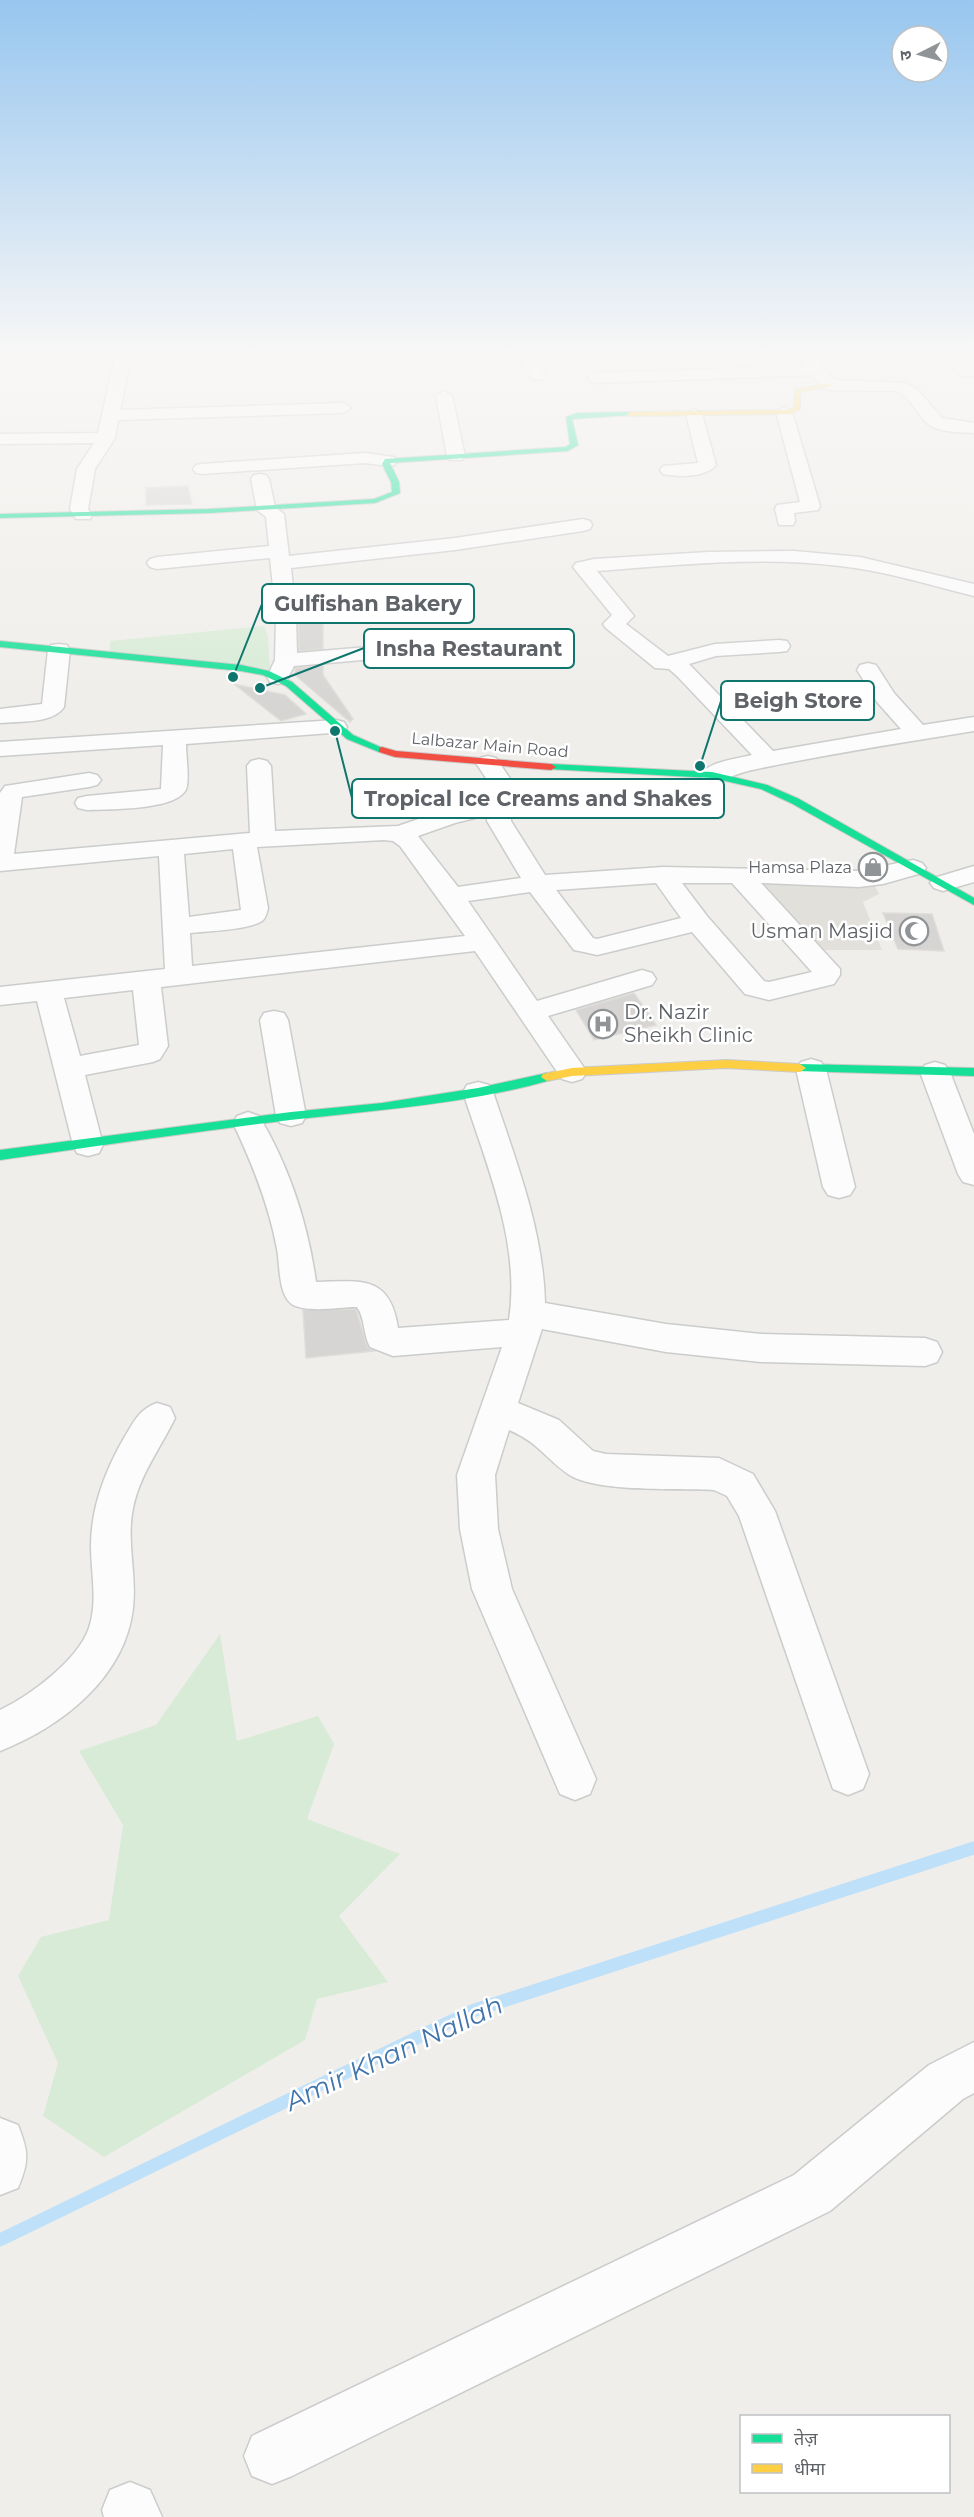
<svg xmlns="http://www.w3.org/2000/svg" width="974" height="2517" font-family="Montserrat,'Noto Sans Devanagari',sans-serif">
<rect width="100%" height="100%" fill="#efeeea"/>
<!-- education -->
<path fill="#e2e0da" d="M757,883l118,3 4,8 -16,8 19,48h-60z"/>
<!-- green -->
<g fill="#d8ebd6">
<path d="M264,626l4,11 2,32 -160,-17v-11z"/>
<path d="M220,1634l17,107 81,-25 16,28 -27,75 93,35 -61,62 49,66 -71,17 -12,41 -201,117 -61,-41 15,-53 -40,-87 23,-39 68,-17 14,-95 -44,-74 77,-26z"/>
</g>
<g fill="none" stroke-linecap="round" stroke-linejoin="round">
<!-- stream -->
<path stroke="#bfe0f9" stroke-width="13" d="M0,2240l472,-229 502,-163"/>
</g>
<!-- building -->
<g fill="#d6d5d3" stroke="#deddd9" stroke-width="1.5">
<path d="M188,486l4,18 -46,1v-17z"/>
<path d="M323,610v39l-24,2 -1,-40z"/>
<path d="M323,666v9l30,44 -3,3 -55,-47v-7z"/>
<path d="M234,684l51,11 21,19 -25,7z"/>
<path d="M883,913l49,1 12,37 -46,-2z"/>
<path d="M634,993l22,32 -62,15 -18,-30z"/>
<path d="M356,1309l10,34 2,5 6,3 -68,7 -3,-48z"/>
</g>
<g fill="none" stroke-linecap="round" stroke-linejoin="round">
<!-- street casing -->
<g stroke="#cbcccc" stroke-width="3">
<g id="street">
<path d="M116,352h16l-12,58 223,-7 8,5 -8,5 -225,7 -3,18 -20,31 -7,40 4,6 -2,4h-14l-6,-10 7,-40 17,-26 -94,1v-10l98,-1z"/>
<path d="M302,352h16l2,9 -8,5 -6,-2z"/>
<path d="M451,352h16v2l-8,5 -6,-2z"/>
<path d="M516,352h16l14,24 -2,3h-12z"/>
<path d="M808,352l6,2 20,26 70,3 12,5 26,30 32,5v10c-13,-1 -35,0 -46,-9 -12,-11 -17,-27 -32,-33l-66,-1 -6,-2 -12,-13 -217,8 -8,-5 8,-5 210,-7 -5,-9z"/>
<path d="M942,352h17l15,18v6h-12z"/>
<path d="M444,391l8,5 13,60 -3,4h-12l-3,-4 -11,-60z"/>
<path d="M784,407l8,5 28,94 -2,4 -24,3 1,8 -2,4h-14l-4,-16 2,-4 23,-3 -24,-90z"/>
<path d="M694,409l8,5 14,51c-10,13 -39,12 -53,9l-3,-4 3,-4 35,-3 -12,-49z"/>
<path d="M365,453l29,4 3,4 -3,4 -6,1 -23,-3 -163,11 -6,-1 -3,-4 3,-4 6,-1z"/>
<path d="M260,474l6,1 3,4 6,28 9,7 5,42 166,-18 128,-19 7,2 2,4 -2,4 -7,2 -128,19 -164,18 5,49 1,36 201,-17 7,2 4,4 -4,4 -7,2 -204,18 -8,16 -8,2 -8,-2 -3,-5 8,-17 1,-43 -6,-59 -113,11 -7,-2 -3,-4 3,-4 7,-2 112,-11 -3,-29 -9,-7 -6,-31 3,-4z"/>
<path d="M794,551l66,6 114,27v12c-44,-11 -89,-25 -134,-30 -81,-10 -163,-1 -243,5l37,45 -8,8 42,32 47,-12 64,-4 8,1 3,5 -3,5 -8,1 -63,4 -27,8 84,87 128,-22 -24,-27 -20,-32 3,-5 8,-2 8,2 18,28 29,32 51,-8v14c-74,12 -148,23 -222,39 -16,3 -32,14 -48,10l-4,-5c10,-14 36,-16 52,-20l-75,-79 -8,-7 -14,-1 -49,-40 -3,-4 9,-9 -39,-48 3,-4 18,-4 114,-7z"/>
<path d="M59,644l8,1 3,5 -6,57c-11,17 -45,14 -64,16v-14l42,-5 6,-54 3,-5z"/>
<path d="M336,720l8,2 3,5 -3,5 -158,12c0,13 3,29 1,42 -4,25 -79,23 -100,24l-9,-2 -3,-5 3,-5 9,-2 74,-7 2,-44 -163,11v-14z"/>
<path d="M488,756l8,2 28,41 -13,17v5l34,54 118,-8 196,4 54,-11 9,3 4,5 -4,5 -39,11 -24,3 -98,-4 79,86v6l-6,9 -65,16 -24,-6 -53,-62 -95,23 -13,-3 -10,-2 -44,-58 -62,9 69,100 105,-31 10,3 4,6 -4,6 -104,31 39,56 -5,7 -10,3 -10,-3 -87,-128 -314,36 7,59 -8,13 -7,3 -68,13 18,70 -4,8 -11,3 -11,-3 -4,-8 -36,-144 -37,4v-18l165,-18 -6,-113 -159,15v-78l5,-7 84,-13 8,2 4,5 -4,5 -8,2 -67,10 -8,57 236,-21 -3,-67 4,-5 8,-2 8,2 4,5 4,65 123,-5 41,-14 60,-14 -23,-35 4,-5zM487,815v6l34,57 -63,9 -40,-51 37,-13zM384,840l9,1 7,5 65,90 -273,30 -2,-33c17,-2 59,-3 72,-12 4,-3 5,-9 6,-13l-11,-61zM233,849l8,61 -52,7 -5,-63zM656,883l25,35 -84,21 -4,-1 -37,-48zM682,883h50l80,89 -43,10 -5,-1 -57,-65zM133,990l6,55 -59,11 -16,-58z"/>
<path d="M974,866v16l-31,9 -9,-3 -4,-5 4,-5z"/>
<path d="M274,1011l10,2 4,7 18,96 -4,7 -11,3 -11,-3 -4,-7 -16,-96 4,-7z"/>
<path d="M811,1059l10,3 5,7 29,118 -5,8 -11,3 -11,-3 -5,-8 -27,-118 5,-7z"/>
<path d="M935,1062l10,3 5,7 24,62v51l-11,-3 -5,-8 -38,-102 5,-7z"/>
<path d="M478,1082l11,3 4,7c23,69 50,137 52,211l121,21 95,10 164,4 12,4 5,10 -5,10 -12,4 -164,-4 -95,-10 -124,-23 -24,74 41,17 34,31 13,3 113,4 34,16 22,37 94,263 -6,15 -15,6 -15,-6 -94,-273 -12,-20 -13,-6c-34,-2 -119,3 -146,-16 -23,-16 -30,-32 -59,-44l-14,45 3,54 14,60 84,190 -6,15 -15,6 -15,-6 -88,-205 -12,-60 -3,-54 45,-128 -109,9 -23,-9c-7,-13 -5,-29 -13,-40 -18,0 -47,6 -64,-2 -15,-9 -13,-41 -16,-56 -8,-44 -25,-86 -44,-126l4,-7 11,-4 11,4c30,50 49,108 57,166 44,-1 74,-8 82,46l111,-8c12,-77 -23,-156 -46,-228l4,-7z"/>
<path d="M157,1403l13,4 5,11c-15,31 -35,56 -42,90 -7,34 4,66 0,100 -8,70 -72,119 -133,143v-41c30,-14 78,-50 89,-82 9,-27 2,-55 2,-82 0,-38 14,-75 33,-108 10,-16 14,-28 33,-35z"/>
<path d="M974,2042v51l-11,6 -133,112 -538,265 -20,8 -20,-8 -8,-20 8,-20 542,-261 135,-110z"/>
<path d="M0,2118l18,7c11,28 11,36 0,63l-18,7z"/>
<path d="M130,2482l20,8 12,27h-58l-2,-7 8,-20z"/>
</g>
</g>
<!-- fast casing -->
<g stroke="#cacacb" stroke-width="2">
<g id="fast">
<path d="M630,412l2,3 -60,4 6,26 -10,6 -178,12 9,19 1,11 -25,10 -166,10 -209,5v-4l209,-5 165,-10 18,-7 -1,-10 -9,-18 3,-5 181,-12 4,-3 -4,-27 11,-4z"/>
<path d="M0,641l241,24 28,6 23,11 61,53 34,15 -8,2 -32,-13 -61,-53 -23,-11 -22,-4 -241,-24z"/>
<path d="M551,764l161,8 55,13 32,14 175,99v7l-183,-102 -30,-14 -49,-11 -164,-9 -2,-2z"/>
<path d="M800,1064l174,4v8l-178,-5 -2,-3 2,-3z"/>
<path d="M547,1073l6,4 -2,3c-85,24 -174,30 -261,40 -97,12 -193,26 -290,40v-10l291,-38 91,-9 96,-15z"/>
</g>
</g>
<!-- slow casing -->
<g stroke="#cacacb" stroke-width="2">
<g id="slow">
<path d="M830,383l2,3 -32,6v17l-9,5 -161,2 -3,-2 3,-2 160,-2 4,-2 1,-18z"/>
<path d="M726,1060l74,4 6,4 -6,4 -74,-4 -154,8 -25,5 -6,-4 2,-3 29,-6z"/>
</g>
</g>
<!-- jam casing -->
<g stroke="#cacacb" stroke-width="2">
<path id="jam" d="M382,747l14,4 155,13 5,3 -5,3 -156,-13 -16,-5v-4z"/>
</g>
<!-- street -->
<use href="#street" fill="#fdfcfc" fill-rule="evenodd"/>
<!-- fast -->
<use href="#fast" fill="#16e098" fill-rule="evenodd"/>
<!-- slow -->
<use href="#slow" fill="#ffcf43" fill-rule="evenodd"/>
<!-- jam -->
<use href="#jam" fill="#f24e42" fill-rule="evenodd"/>
</g>
<!-- sky -->
<linearGradient id="sky" x2="0" y2="1"><stop stop-color="#97c6ef"/><stop offset="0.5" stop-color="#f8f7f6"/><stop offset="1" stop-color="#f8f7f6" stop-opacity="0"/></linearGradient>
<rect width="974" height="705" fill="url(#sky)"/>
<!-- icons -->
<defs>
<g id="shop-ring" transform="scale(1.5)"><circle r="9.5" fill="#fff" stroke="#919496" stroke-width="1.5"/><path d="M-5-2.5h2.3a2.7 3.5 0 0 1 5.4 0H5L5.5 6h-11ZM-1.5-2.5h3a1.5 2.3 0 0 0-3 0Z" fill="#919496"/></g>
<g id="mosque-ring" transform="scale(1.5)"><circle r="9.5" fill="#fff" stroke="#919496" stroke-width="1.5"/><path d="M3.5-4.9A6 6 0 1 0 3.5 4.9A5 5 0 1 1 3.5-4.9Z" fill="#919496"/></g>
<g id="hospital-ring" transform="scale(1.5)"><circle r="9.5" fill="#fff" stroke="#919496" stroke-width="1.5"/><path d="M-5-5h3v3.5h4V-5h3V5h-3V1.5h-4V5h-3Z" fill="#919496"/></g>
</defs>
<g fill-rule="evenodd">
<use href="#shop-ring" x="873" y="867"/>
<use href="#mosque-ring" x="914" y="931"/>
<use href="#hospital-ring" x="603" y="1024"/>
</g>
<g text-anchor="middle" dominant-baseline="central" stroke-width="5" stroke-linejoin="round" paint-order="stroke">
<!-- far-street labels -->
<g font-size="16" fill="#5f6368" stroke="#fff">
<text transform="translate(490 745) rotate(5)">Lalbazar Main Road</text>
</g>
<!-- far-poi labels -->
<g font-size="16" fill="#5f6368" stroke="#fff" text-anchor="end">
<text x="852" y="867">Hamsa Plaza</text>
</g>
<!-- poi labels -->
<g font-size="20" fill="#5f6368" stroke="#fff" text-anchor="end">
<text x="893" y="931">Usman Masjid</text>
<text x="624" y="1012" text-anchor="start">Dr. Nazir<tspan x="624" dy="23">Sheikh Clinic</tspan></text>
</g>
<!-- near-water labels -->
<g font-size="26" font-style="italic" fill="#4174aa" stroke="#fff">
<text transform="translate(394 2053) rotate(-25)">Amir Khan Nallah</text>
</g>
</g>
<!-- callouts -->
<path fill="none" stroke="#0f766e" stroke-width="2" d="M233 677L262 604M260 688L364 648M700 766L721 701M335 731L352 798"/>
<g fill="#0f766e" stroke="#fff" stroke-width="2">
<circle cx="233" cy="677" r="6"/>
<circle cx="260" cy="688" r="6"/>
<circle cx="700" cy="766" r="6"/>
<circle cx="335" cy="731" r="6"/>
</g>
<g fill="#fff" stroke="#0f766e" stroke-width="2">
<rect x="262" y="584" width="212" height="39" rx="6"/>
<rect x="364" y="629" width="210" height="39" rx="6"/>
<rect x="721" y="681" width="153" height="39" rx="6"/>
<rect x="352" y="779" width="372" height="39" rx="6"/>
</g>
<g font-size="21" text-anchor="middle" font-weight="bold" fill="#5f6368">
<text x="368" y="611">Gulfishan Bakery</text>
<text x="469" y="656">Insha Restaurant</text>
<text x="798" y="708">Beigh Store</text>
<text x="538" y="806">Tropical Ice Creams and Shakes</text>
</g>
<!-- legend -->
<rect x="740" y="2415" width="210" height="78" fill="#ffffff" stroke="#bfc1c3" stroke-width="1.5"/>
<rect x="752" y="2434" width="30" height="9" fill="#16e098" stroke="#bfc1c3" stroke-width="1.5"/>
<text x="794" y="2445" font-size="18" fill="#5f6368">तेज़</text>
<rect x="752" y="2464" width="30" height="9" fill="#ffcf43" stroke="#bfc1c3" stroke-width="1.5"/>
<text x="794" y="2475" font-size="18" fill="#5f6368">धीमा</text>
<!-- north arrow -->
<g transform="translate(920 54) rotate(264)"><circle r="28" fill="#ffffff" stroke="#bfc1c3" stroke-width="1.5"/>
<path d="M0-4.5L10 22L0 15L-10 22Z" fill="#919496"/>
<text y="-9" font-size="16" font-weight="bold" text-anchor="middle" fill="#5f6368">उ</text>
</g>
</svg>
